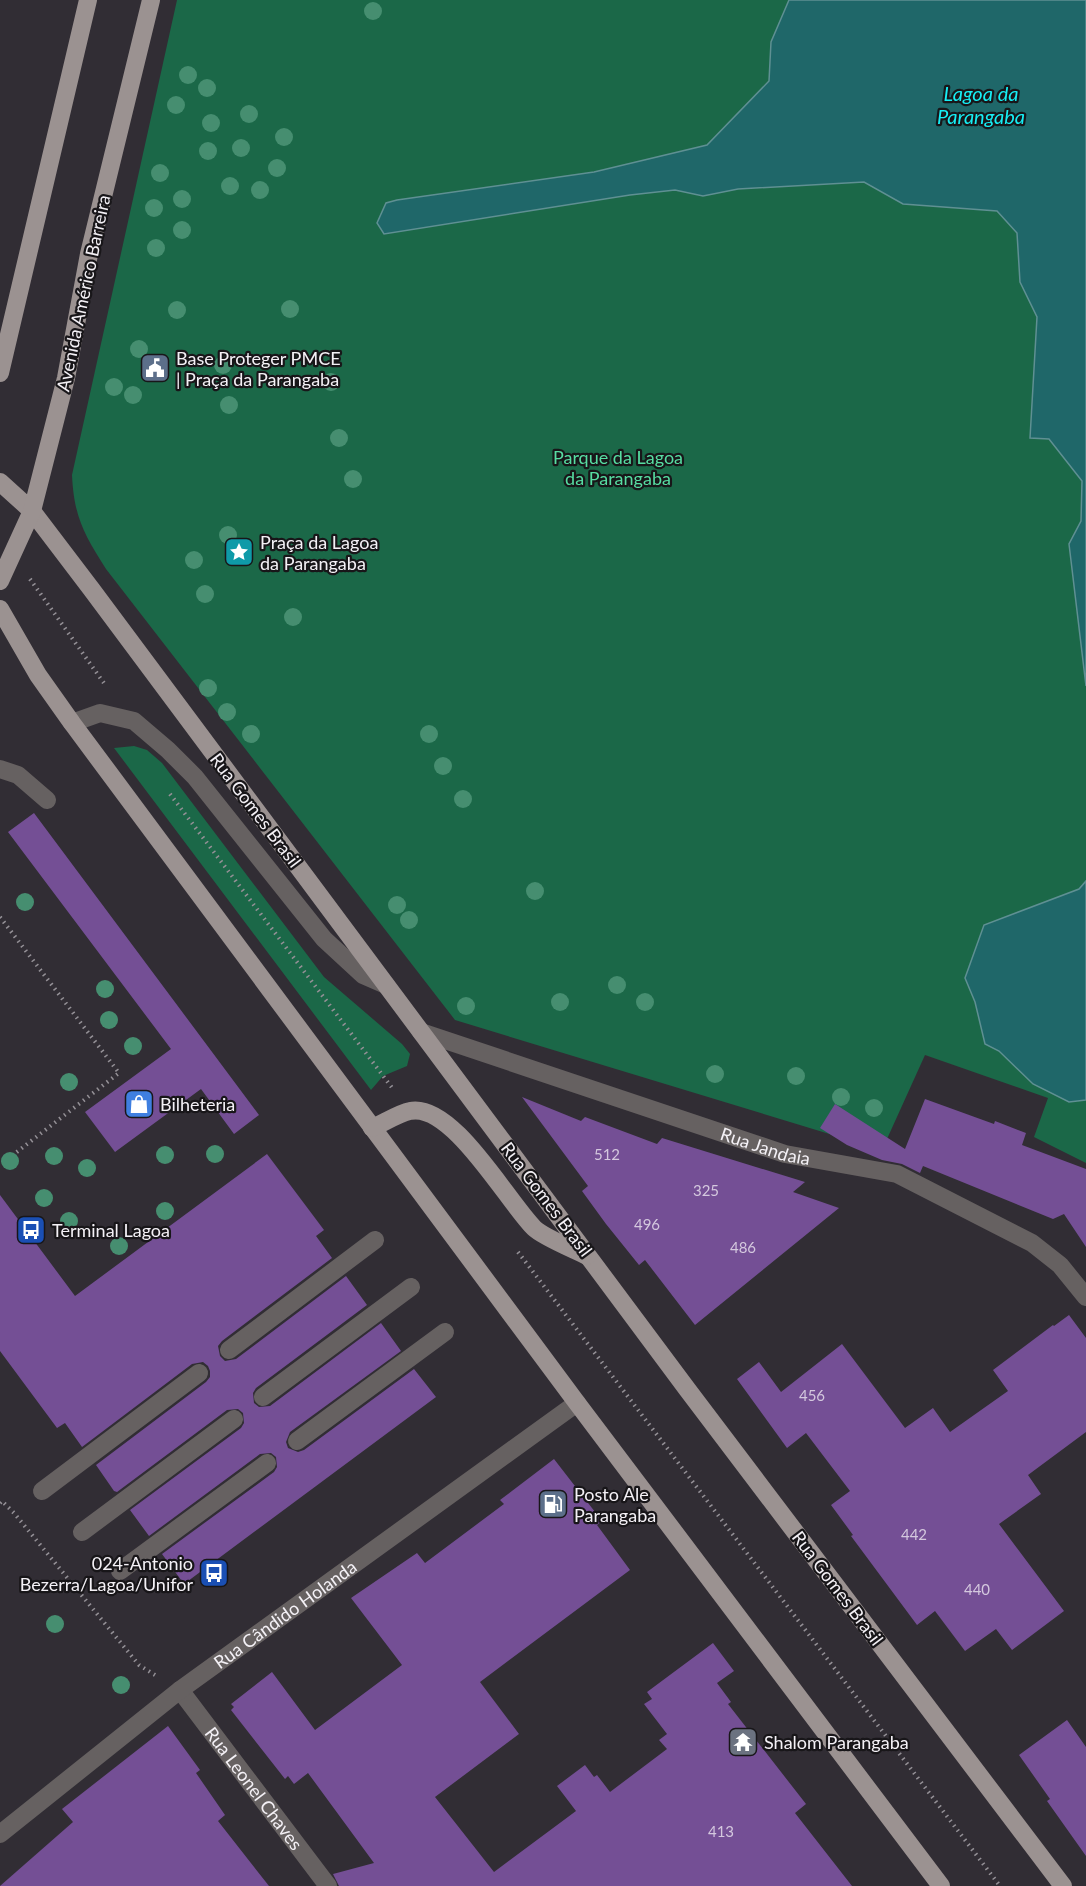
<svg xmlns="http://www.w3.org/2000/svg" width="1086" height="1886" font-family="Lato,sans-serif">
<rect width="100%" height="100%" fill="#312d34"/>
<!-- green -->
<g fill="#1b6848">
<path d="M177,0h909v1163l-52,-26 14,-39 -123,-43 -43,95 -427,-130 -349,-451c-22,-35 -32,-52 -34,-94z"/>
<path d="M134,746l13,4 15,13 162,214 78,67 8,10 -3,12 -24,10 -12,14 -257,-342z"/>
</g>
<!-- water -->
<g fill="#1f6769" stroke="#5f9093" stroke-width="1.5">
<path d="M789,0h297v686l-17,-142 12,-23 1,-40 -33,-42 -19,-1 7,-121 -17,-35 -3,-49 -20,-22 -94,-7 -39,-22 -126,7 -35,7 -28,-6 -45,5 -246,39 -7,-11 9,-20 11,-3 197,-28 113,-27 62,-64 2,-39z"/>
<path d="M1086,881v219l-17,2 -36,-18 -34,-33 -14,-7 -10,-42 -10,-24 19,-53 95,-36z"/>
</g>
<!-- building -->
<g fill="#744f95">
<path d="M34,813l225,302 -25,19 -33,-45 -86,63 -30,-40 86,-63 -163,-217z"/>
<path d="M522,1097l59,24 4,-4 72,27 5,-6 143,44 -12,10 46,16 -144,117 -50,-65 -6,5 -33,-41 -24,-33 6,-5z"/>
<path d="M925,1099l69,25 1,-3 31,12 -4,12 64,24v78l-22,-33 -11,5 -130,-53 -3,7 -18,-9 -20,-4 -35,-15 -27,-17 15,-24 70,45z"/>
<path d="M267,1154l57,76 -8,6 16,22 -110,83 -4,5 2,10 5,5 11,-2 110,-83 21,29 -111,83 -3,5 1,10 5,4 11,-1 111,-83 20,28 -111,81 -4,10 2,6 10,4 6,-2 110,-81 22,28 -252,187 -22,-30 112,-82 3,-5 -1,-10 -5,-4 -11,1 -111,82 -19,-26 111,-82 3,-5 -1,-10 -5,-4 -11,1 -110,82 -3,-1 -18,-26 110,-83 4,-5v-6l-2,-5 -5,-4 -11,2 -110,83 -17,-24 -8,5 -57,-77v-156l75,101z"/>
<path d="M1069,1315l17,23v94l-58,43 13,19 -42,30 65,87 -52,39 -16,-21 -31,22 -30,-40 -18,14 -66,-89 2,-1 -22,-30 19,-14 -44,-58 -19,15 -50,-69 22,-17 22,30 61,-48 63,84 28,-20 17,24 58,-41 -15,-21 60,-45 1,1z"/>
<path d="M554,1459l48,62 -5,4 33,45 -150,112 39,52 -84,63 59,75 82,-61 -19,-25 28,-21 9,12 3,-2 13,17 57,-43 -8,-9 8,-6 -23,-30 8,-5 -5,-7 66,-49 21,28 -17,12 14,19 -3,2 78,100 -11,9 57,73h-513l-6,-12 41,-11 -66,-90 -14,11 -6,-8 -3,3 -54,-69 3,-3 -3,-3 41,-32 43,58 87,-65 -51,-67 66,-45 8,10 79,-59 -4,-4z"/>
<path d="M1067,1720l19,27v109l-39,-55 3,-2 -31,-44z"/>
<path d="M168,1726l32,44 -4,3 29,42 -7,6 51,65h-269l73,-64 -11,-13z"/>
</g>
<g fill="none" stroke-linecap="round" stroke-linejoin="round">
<!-- path -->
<g stroke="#949096" stroke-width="4" stroke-dasharray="1.5 4.5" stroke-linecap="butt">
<path d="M30,579l76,107"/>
<path d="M170,794l223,295"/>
<path d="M0,917l119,156 -119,92"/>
<path d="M518,1252l482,634"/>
<path d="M0,1503l2,-2 12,12 125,152 16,10"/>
</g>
<!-- lane -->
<g stroke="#666161" stroke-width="18">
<path d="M72,723l28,-10 34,8 34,29 27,27 129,162 39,36 23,10"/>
<path d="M0,769l18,6 29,25"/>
<path d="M229,1350l146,-110"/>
<path d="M263,1397l148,-110"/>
<path d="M297,1441l148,-109"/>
<path d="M42,1491l157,-118"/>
<path d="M82,1532l152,-113"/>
<path d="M120,1571l147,-108"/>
</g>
<!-- street -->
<g stroke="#666161" stroke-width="18">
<path id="s1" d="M421,1032l364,122 112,20 135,69 28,22 26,32"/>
<path id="s2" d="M180,1690l148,196"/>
<path id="s3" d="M0,1834l180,-144 397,-287"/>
</g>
<!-- primary -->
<g stroke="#9b9291" stroke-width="18">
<path d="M0,373l88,-373"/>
<path d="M0,482l32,29 60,79 595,799 376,497"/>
<path d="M0,581l32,-70 34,-133 23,-124 62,-254"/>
<path d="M0,609l38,66 34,48 505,680 364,483"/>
<path d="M372,1128c10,-4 27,-15 38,-17 42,-9 97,90 124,117 9,9 39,21 53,28"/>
</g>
</g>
<!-- trees -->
<g fill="#468e70">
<circle cx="373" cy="11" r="9"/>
<circle cx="188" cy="75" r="9"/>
<circle cx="207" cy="88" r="9"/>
<circle cx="176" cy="105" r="9"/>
<circle cx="249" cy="114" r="9"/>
<circle cx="211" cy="123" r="9"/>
<circle cx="284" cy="137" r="9"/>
<circle cx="241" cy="148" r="9"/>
<circle cx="208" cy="151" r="9"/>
<circle cx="277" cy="168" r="9"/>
<circle cx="160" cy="173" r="9"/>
<circle cx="230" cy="186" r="9"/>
<circle cx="260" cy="190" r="9"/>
<circle cx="182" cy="199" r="9"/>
<circle cx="154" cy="208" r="9"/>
<circle cx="182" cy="230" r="9"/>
<circle cx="156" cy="248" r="9"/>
<circle cx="290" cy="309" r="9"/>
<circle cx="177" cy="310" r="9"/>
<circle cx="139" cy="349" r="9"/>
<circle cx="223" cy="365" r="9"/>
<circle cx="331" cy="382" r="9"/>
<circle cx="114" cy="387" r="9"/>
<circle cx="133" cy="395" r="9"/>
<circle cx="229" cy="405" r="9"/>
<circle cx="339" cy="438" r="9"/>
<circle cx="353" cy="479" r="9"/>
<circle cx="228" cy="535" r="9"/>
<circle cx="194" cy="560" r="9"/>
<circle cx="205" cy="594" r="9"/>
<circle cx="293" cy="617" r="9"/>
<circle cx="208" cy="688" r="9"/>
<circle cx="227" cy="712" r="9"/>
<circle cx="251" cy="734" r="9"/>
<circle cx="429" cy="734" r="9"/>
<circle cx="443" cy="766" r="9"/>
<circle cx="463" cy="799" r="9"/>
<circle cx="535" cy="891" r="9"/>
<circle cx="25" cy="902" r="9"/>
<circle cx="397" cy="905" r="9"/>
<circle cx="409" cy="920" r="9"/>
<circle cx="617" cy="985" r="9"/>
<circle cx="105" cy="989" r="9"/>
<circle cx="560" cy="1002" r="9"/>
<circle cx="645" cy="1002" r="9"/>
<circle cx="466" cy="1006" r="9"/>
<circle cx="109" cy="1020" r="9"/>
<circle cx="133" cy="1046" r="9"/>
<circle cx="715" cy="1074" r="9"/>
<circle cx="796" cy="1076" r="9"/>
<circle cx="69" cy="1082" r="9"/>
<circle cx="841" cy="1097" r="9"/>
<circle cx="874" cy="1108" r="9"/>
<circle cx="215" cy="1154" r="9"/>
<circle cx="165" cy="1155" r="9"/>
<circle cx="54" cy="1156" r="9"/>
<circle cx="10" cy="1161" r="9"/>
<circle cx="87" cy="1168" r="9"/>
<circle cx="44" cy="1198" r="9"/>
<circle cx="165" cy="1211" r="9"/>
<circle cx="69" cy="1221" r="9"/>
<circle cx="119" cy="1246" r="9"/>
<circle cx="55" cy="1624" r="9"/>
<circle cx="121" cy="1685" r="9"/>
</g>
<!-- icons -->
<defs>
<g id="civic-square" transform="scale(1.5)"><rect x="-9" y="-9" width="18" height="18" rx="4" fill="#5c6f8a" stroke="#181619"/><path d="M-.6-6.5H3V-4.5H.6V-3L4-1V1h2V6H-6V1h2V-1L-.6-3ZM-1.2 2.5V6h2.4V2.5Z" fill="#fff"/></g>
<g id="sight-square" transform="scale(1.5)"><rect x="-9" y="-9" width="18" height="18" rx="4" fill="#0f9aa8" stroke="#181619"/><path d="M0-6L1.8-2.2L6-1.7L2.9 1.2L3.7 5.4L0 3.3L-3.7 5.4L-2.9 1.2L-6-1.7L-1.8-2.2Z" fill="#fff"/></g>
<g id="shop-square" transform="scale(1.5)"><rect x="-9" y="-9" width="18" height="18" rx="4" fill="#3f7fe0" stroke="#181619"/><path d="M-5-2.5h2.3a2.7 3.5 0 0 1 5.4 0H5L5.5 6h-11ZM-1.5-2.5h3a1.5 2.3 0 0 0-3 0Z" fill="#fff"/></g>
<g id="bus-square" transform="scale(1.5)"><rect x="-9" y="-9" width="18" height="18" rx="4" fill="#1a4fb4" stroke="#181619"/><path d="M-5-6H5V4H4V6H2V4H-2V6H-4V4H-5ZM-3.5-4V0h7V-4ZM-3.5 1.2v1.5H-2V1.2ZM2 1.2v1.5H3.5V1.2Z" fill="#fff"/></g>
<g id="fuel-square" transform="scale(1.5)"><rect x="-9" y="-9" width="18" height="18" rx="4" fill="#5c6f8a" stroke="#181619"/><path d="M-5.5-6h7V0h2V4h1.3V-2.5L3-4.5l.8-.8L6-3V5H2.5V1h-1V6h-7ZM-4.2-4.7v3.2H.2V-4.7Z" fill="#fff"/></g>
<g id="temple-square" transform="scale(1.5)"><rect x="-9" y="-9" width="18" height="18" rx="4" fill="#6b7280" stroke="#181619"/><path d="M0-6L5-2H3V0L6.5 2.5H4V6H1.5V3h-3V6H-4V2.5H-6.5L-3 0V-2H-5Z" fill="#fff"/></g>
</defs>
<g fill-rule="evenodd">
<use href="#civic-square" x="155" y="368"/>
<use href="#sight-square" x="239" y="552"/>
<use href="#shop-square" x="139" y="1104"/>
<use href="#bus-square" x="31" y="1230"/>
<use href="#fuel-square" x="553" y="1504"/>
<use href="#bus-square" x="214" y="1573"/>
<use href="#temple-square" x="743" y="1742"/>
</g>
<g text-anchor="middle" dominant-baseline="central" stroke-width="4.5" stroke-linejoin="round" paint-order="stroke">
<!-- number labels -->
<g font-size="15" fill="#d4c8de">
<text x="607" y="1154">512</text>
<text x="706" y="1190">325</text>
<text x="647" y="1224">496</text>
<text x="743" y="1247">486</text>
<text x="812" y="1395">456</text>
<text x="914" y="1534">442</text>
<text x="977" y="1589">440</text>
<text x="721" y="1831">413</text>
</g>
<!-- street labels -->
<g font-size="18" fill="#f4f1f6" stroke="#181619">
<text transform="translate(83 293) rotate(-78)">Avenida Américo Barreira</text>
<text transform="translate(256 810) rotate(53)">Rua Gomes Brasil</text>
<text stroke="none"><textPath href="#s1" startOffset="363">Rua Jandaia</textPath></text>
<text transform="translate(547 1199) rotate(53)">Rua Gomes Brasil</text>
<text transform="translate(838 1588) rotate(53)">Rua Gomes Brasil</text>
<text stroke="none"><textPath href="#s3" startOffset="360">Rua Cândido Holanda</textPath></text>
<text stroke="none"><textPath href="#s2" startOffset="123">Rua Leonel Chaves</textPath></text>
</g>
<!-- poi labels -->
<g font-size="18" fill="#f4f1f6" stroke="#181619" text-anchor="start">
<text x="176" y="358">Base Proteger PMCE<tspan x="176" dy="21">| Praça da Parangaba</tspan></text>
<text x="260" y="542">Praça da Lagoa<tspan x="260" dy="21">da Parangaba</tspan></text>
<text x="160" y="1104">Bilheteria</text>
<text x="52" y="1230">Terminal Lagoa</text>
<text x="574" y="1494">Posto Ale<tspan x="574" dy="21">Parangaba</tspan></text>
<text x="193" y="1563" text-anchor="end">024-Antonio<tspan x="193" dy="21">Bezerra/Lagoa/Unifor</tspan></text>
<text x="764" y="1742">Shalom Parangaba</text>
</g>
<!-- park labels -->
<g font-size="18" fill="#57dda2" stroke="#181619">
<text x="618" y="457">Parque da Lagoa<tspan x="618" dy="21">da Parangaba</tspan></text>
</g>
<!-- water labels -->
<g font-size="20" font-style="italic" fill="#16eef4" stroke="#181619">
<text x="981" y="93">Lagoa da<tspan x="981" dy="23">Parangaba</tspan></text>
</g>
</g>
</svg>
